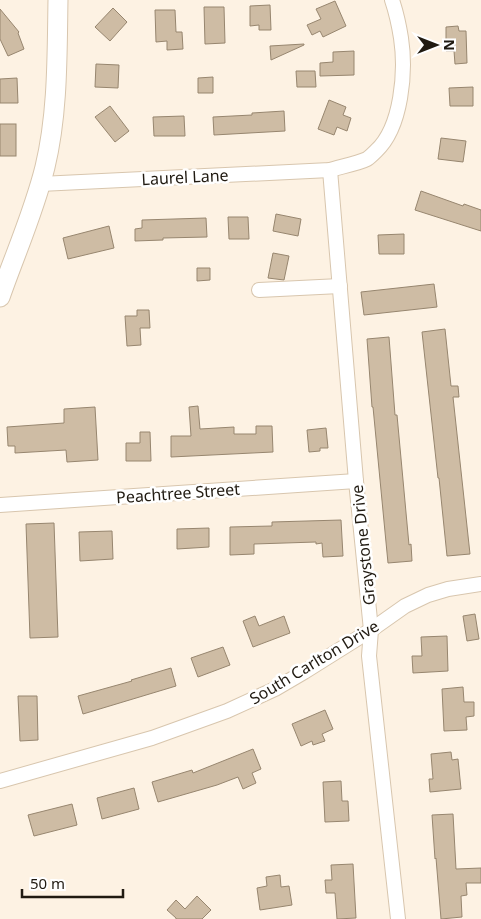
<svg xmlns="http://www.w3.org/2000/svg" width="481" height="919" font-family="'Noto Sans',sans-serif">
<rect width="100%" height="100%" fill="#fdf2e3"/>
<!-- building -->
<g fill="#cebca4" stroke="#97866f">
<path d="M335,1l11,25 -23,11 -3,-6 -8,4 -5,-10 14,-6 -5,-10z"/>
<path d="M270,5l1,25h-12v-5l-9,1v-20z"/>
<path d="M204,7h20l1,36 -20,1z"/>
<path d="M113,8l14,14 -17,19 -15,-14z"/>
<path d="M0,9l19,23 -1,1 6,16 -16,7 -8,-17z"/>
<path d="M155,10h20l1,22h6l1,17 -16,1v-9l-11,1z"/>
<path d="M458,26l1,5h7l1,32 -12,1 -1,-13h-8v-24z"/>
<path d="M304,44v1l-33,15 -1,-14z"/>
<path d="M354,51v24l-34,1v-13l13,-1v-10z"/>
<path d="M96,64l23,1 -1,23 -23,-1z"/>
<path d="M296,71h19l1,16h-19z"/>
<path d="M213,77v16h-15v-15z"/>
<path d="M17,78l1,25h-18v-24z"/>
<path d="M473,87v19h-23l-1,-18z"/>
<path d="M329,100l17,7 -3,8 8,3 -4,13 -10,-4 -3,8 -16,-6z"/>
<path d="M110,106l19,25 -14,11 -20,-25z"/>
<path d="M284,111l1,20 -71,4 -1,-18 39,-2v-2z"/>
<path d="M184,116l1,20h-31l-1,-19z"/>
<rect x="0" y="124" width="16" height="32"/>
<path d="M441,138l25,3 -3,21 -25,-3z"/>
<path d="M421,191l42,15 1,-2 17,6v21l-66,-21z"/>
<path d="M276,214l25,5 -3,17 -25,-5z"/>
<path d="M228,217h20l1,22h-20z"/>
<path d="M206,218l1,19 -44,1v2l-28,1v-12l7,-1v-8z"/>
<path d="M109,226l5,22 -46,11 -5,-21z"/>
<path d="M404,234v20h-25l-1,-19z"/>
<path d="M273,253l16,3 -5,24 -16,-2z"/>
<path d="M197,268h13v12l-13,1z"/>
<path d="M434,284l3,23 -73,8 -3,-23z"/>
<path d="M137,310h12l1,18h-10l1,17 -14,1 -2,-30h12z"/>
<path d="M445,329l6,57h7l1,11h-6l17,157 -23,2 -8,-78h-1l-16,-146z"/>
<path d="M389,337l6,78h2l12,130 2,-1 1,17 -24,2 -15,-156h-1l-5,-68z"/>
<path d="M198,406l2,23 34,-2v7h22v-8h16l1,26 -102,5v-21h20l-2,-29z"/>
<path d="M95,407l3,53 -31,2 -1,-12 -51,3v-7h-7l-1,-19 57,-4v-14z"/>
<path d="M326,428l2,20h-8v3l-11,1 -2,-22z"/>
<path d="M140,432h10l1,29h-25v-18h14z"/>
<path d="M341,520l2,36 -20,1 -1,-14 -6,1v-2l-62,2v10l-24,1v-28l42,-1v-4z"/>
<path d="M54,523l4,114 -28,1 -4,-114z"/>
<path d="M209,528v19l-32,2v-20z"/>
<path d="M112,531l1,28 -33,2 -1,-29z"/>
<path d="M475,614l4,25 -12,2 -4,-25z"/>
<path d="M255,616l4,10 25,-10 6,17 -37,14 -10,-26z"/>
<path d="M447,636l1,35 -35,2 -1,-17h10l-1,-19z"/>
<path d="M223,647l7,18 -32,12 -7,-19z"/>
<path d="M171,668l5,18 -93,28 -5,-18 54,-15 -1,-1z"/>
<path d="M463,687l1,15h10v14l-8,1 1,13 -23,1 -2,-42z"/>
<path d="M18,696h19l1,44 -18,1z"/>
<path d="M325,710l8,19 -11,5 3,7 -12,4 -1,-4 -11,5 -9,-22z"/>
<path d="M253,749l8,20 -9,4 4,10 -13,6 -5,-12 -21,8 -59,17 -6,-20 40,-12 1,3z"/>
<path d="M451,752l1,8 6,-1 3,30 -31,3 -1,-13h4l-2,-25z"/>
<path d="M341,781l1,20h6l1,20 -24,1 -2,-40z"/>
<path d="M134,788l5,21 -37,10 -5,-21z"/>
<path d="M72,804l5,21 -43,11 -6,-21z"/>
<path d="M453,814l3,55 25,-1v15h-15l1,12 -6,1 1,21 -21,2 -5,-61 -1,1 -3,-44z"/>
<path d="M353,864l3,54 -19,1 -2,-26h-9l-1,-13h7l-1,-15z"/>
<path d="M280,875l1,12 8,-1 3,19 -32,5 -3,-22 10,-2 -1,-9z"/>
<path d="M197,896l14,14 -9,9h-26v-1l-9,-8 9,-10 9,9z"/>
</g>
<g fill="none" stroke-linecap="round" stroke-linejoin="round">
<!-- street casing -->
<g stroke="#d8c6ae" stroke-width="16">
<g id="street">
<path d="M330,170l26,311 15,149 -2,26 29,263"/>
<path d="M40,184l290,-14c10,-3 29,-7 37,-11 3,-2 6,-5 9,-8 26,-24 30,-80 25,-113 -2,-13 -5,-26 -9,-38"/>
<path d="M259,290l81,-4"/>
<path d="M0,505l356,-24"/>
<path d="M0,781l152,-43 75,-27 48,-22 29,-17 67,-42 34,-24 23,-11 20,-6 33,-5"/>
</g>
</g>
<!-- secondary casing -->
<g stroke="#d8c6ae" stroke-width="21">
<path id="secondary" d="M0,297c15,-43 34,-85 45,-130 13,-54 12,-111 13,-167"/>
</g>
<!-- street -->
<use href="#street" stroke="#fff" stroke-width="14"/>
<!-- secondary -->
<use href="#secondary" stroke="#fff" stroke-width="19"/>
</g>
<g text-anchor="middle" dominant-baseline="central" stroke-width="5" stroke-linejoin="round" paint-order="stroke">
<!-- street labels -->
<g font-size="16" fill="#201a11" stroke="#fff">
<text transform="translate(185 177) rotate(-3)">Laurel Lane</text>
<text transform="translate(178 493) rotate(-4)">Peachtree Street</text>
<text transform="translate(363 545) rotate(-96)">Graystone Drive</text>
<text transform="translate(314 662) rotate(-31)">South Carlton Drive</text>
</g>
</g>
<!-- north arrow -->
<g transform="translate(436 45) rotate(90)" stroke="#ffffff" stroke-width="4" paint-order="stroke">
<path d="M0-4L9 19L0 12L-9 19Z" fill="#201a11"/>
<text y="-8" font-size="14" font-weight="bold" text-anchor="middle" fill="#201a11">N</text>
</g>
<!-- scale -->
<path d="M22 889v8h101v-8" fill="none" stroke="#201a11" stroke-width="2.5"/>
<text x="30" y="889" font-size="15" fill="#201a11" stroke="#ffffff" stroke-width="4" paint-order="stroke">50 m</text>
</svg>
